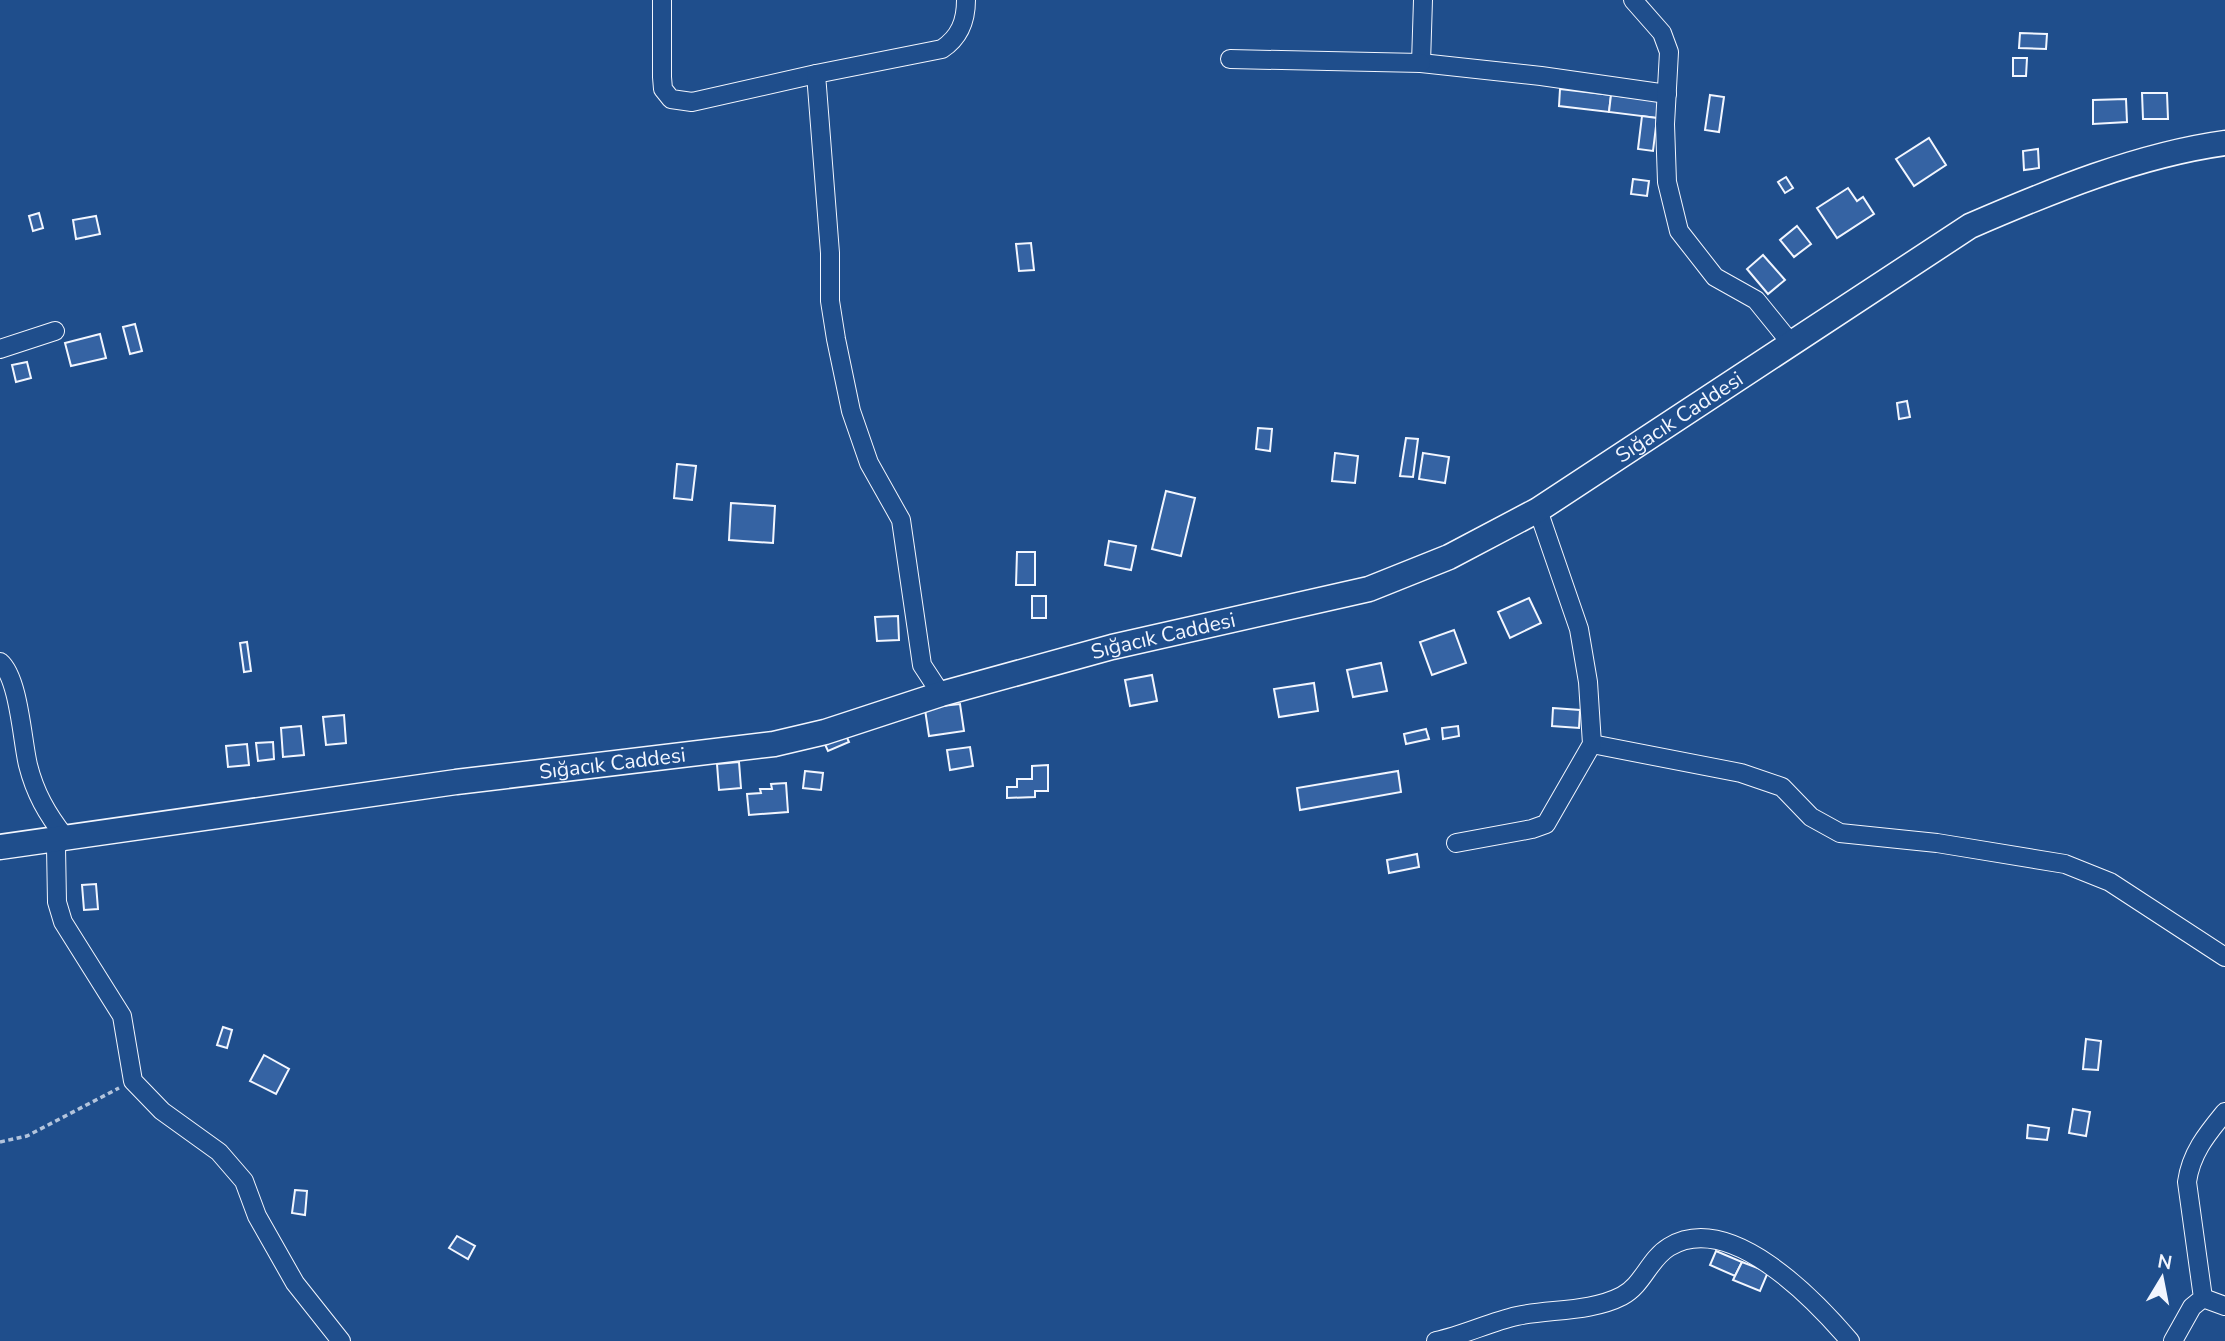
<svg xmlns="http://www.w3.org/2000/svg" width="2225" height="1341" font-family="'Nunito Sans',sans-serif">
<rect width="100%" height="100%" fill="#1f4e8c"/>
<!-- building -->
<g fill="#3563a3" stroke="#f2f6ff" stroke-width="2">
<path d="M2020,33l27,1 -1,15 -27,-1z"/>
<path d="M2013,58h14l-1,18h-13z"/>
<path d="M1560,89l51,6 -2,17 -50,-6z"/>
<path d="M2142,93h25l1,26h-25z"/>
<path d="M1611,95l48,6 -2,17 -48,-6z"/>
<path d="M1710,95l14,2 -5,35 -14,-2z"/>
<path d="M2126,99l1,23 -34,2v-24z"/>
<path d="M1642,116l15,2 -4,33 -15,-2z"/>
<path d="M1929,138l17,27 -32,21 -18,-27z"/>
<path d="M2038,149l1,19 -15,2 -1,-19z"/>
<path d="M1786,177l7,11 -8,5 -7,-11z"/>
<path d="M1633,179l16,2 -2,15 -16,-2z"/>
<path d="M1848,188l9,13 6,-4 11,17 -37,24 -20,-30z"/>
<path d="M39,213l4,15 -10,3 -4,-15z"/>
<path d="M96,216l4,18 -24,5 -3,-19z"/>
<path d="M1797,226l14,18 -17,13 -14,-17z"/>
<path d="M1031,243l3,27 -15,1 -3,-27z"/>
<path d="M1763,255l22,25 -17,14 -21,-25z"/>
<path d="M135,324l7,27 -12,3 -7,-27z"/>
<path d="M100,334l6,24 -35,8 -6,-23z"/>
<path d="M27,362l4,16 -15,4 -4,-17z"/>
<path d="M1907,401l3,16 -11,2 -2,-16z"/>
<path d="M1258,428l14,1 -2,22 -14,-2z"/>
<path d="M1406,438l12,1 -5,38 -13,-1z"/>
<path d="M1335,453l23,3 -3,27 -23,-2z"/>
<path d="M1423,453l26,4 -4,26 -26,-4z"/>
<path d="M677,464l19,2 -4,34 -18,-2z"/>
<path d="M1166,491l29,7 -14,58 -29,-7z"/>
<path d="M731,503l44,3 -2,37 -44,-3z"/>
<path d="M1109,541l27,5 -5,24 -26,-5z"/>
<path d="M1017,552h18v33h-19z"/>
<rect x="1032" y="596" width="14" height="22"/>
<path d="M1529,598l12,25 -31,15 -12,-26z"/>
<path d="M898,616l1,24 -22,1 -2,-24z"/>
<path d="M1454,630l12,33 -34,12 -12,-33z"/>
<path d="M247,642l4,29 -7,1 -4,-29z"/>
<path d="M1381,663l6,28 -34,6 -6,-27z"/>
<path d="M1152,675l5,26 -27,5 -5,-26z"/>
<path d="M1314,683l4,28 -39,6 -5,-28z"/>
<path d="M924,703l18,3 18,-2 4,27 -35,5z"/>
<path d="M1553,708l27,2 -1,18 -27,-2z"/>
<path d="M344,715l2,28 -20,2 -3,-28z"/>
<path d="M301,726l3,29 -21,2 -2,-29z"/>
<path d="M1458,726l1,10 -16,3 -1,-11z"/>
<path d="M843,729l6,13 -21,9 -6,-13z"/>
<path d="M1426,729l3,10 -23,5 -2,-10z"/>
<path d="M273,742l1,17 -16,2 -2,-18z"/>
<path d="M247,744l2,21 -21,2 -2,-21z"/>
<path d="M970,747l3,19 -23,4 -3,-20z"/>
<path d="M739,762l2,26 -22,2 -2,-26z"/>
<path d="M1048,765v26h-13v6l-28,1v-11h10v-8h15v-13z"/>
<path d="M805,771l18,2 -2,17 -18,-2z"/>
<path d="M1398,771l3,21 -101,18 -3,-22z"/>
<path d="M786,783l2,29 -39,3 -2,-21 14,-1 -1,-4h12l-1,-5z"/>
<path d="M1417,854l2,13 -30,6 -2,-13z"/>
<path d="M96,884l2,25 -14,1 -2,-25z"/>
<path d="M223,1027l9,3 -5,18 -10,-3z"/>
<path d="M2086,1039l15,2 -3,29 -15,-1z"/>
<path d="M264,1055l25,14 -13,25 -26,-13z"/>
<path d="M2073,1109l17,3 -4,24 -17,-3z"/>
<path d="M2028,1125l21,3 -2,12 -20,-2z"/>
<path d="M295,1190l12,1 -2,24 -13,-2z"/>
<path d="M457,1236l18,10 -7,13 -19,-11z"/>
<path d="M1716,1251l26,11 -7,14 -25,-11z"/>
<path d="M1742,1262l26,10 -8,19 -27,-11z"/>
</g>
<g fill="none" stroke-linecap="round" stroke-linejoin="round">
<!-- street casing -->
<g stroke="#f2f6ff" stroke-width="20">
<g id="street">
<path d="M662,0v77l1,12 8,10 21,3 124,-28"/>
<path d="M1423,0l-2,63 120,13 126,18"/>
<path d="M1633,0l29,33 7,19 -4,72 2,58 12,49 36,46 41,23 34,42"/>
<path d="M1230,59l191,4"/>
<path d="M0,349l55,-18"/>
<path d="M0,662c19,16 22,78 28,103 7,28 19,49 37,72l-9,10 1,55 6,20 59,94 11,65 29,30 57,41 25,29 13,35 38,67 46,58"/>
<path d="M941,694l-19,-29 -21,-145 -32,-57 -18,-52 -15,-72 -6,-38v-48l-14,-179 126,-25c18,-12 24,-28 24,-49"/>
<path d="M1592,744l149,29 41,14 29,30 29,16 97,10 128,21 45,18 115,75"/>
<path d="M1456,843l76,-14 14,-5 46,-80 -4,-62 -9,-53 -41,-119"/>
<path d="M2203,1298l22,8"/>
<path d="M1436,1341c28,-6 54,-19 81,-25 33,-7 74,-4 105,-20 21,-11 27,-37 47,-49 61,-37 146,53 181,94"/>
<path d="M2173,1341l19,-34 11,-9 -16,-116c4,-29 20,-48 38,-70"/>
</g>
</g>
<!-- secondary casing -->
<g stroke="#f2f6ff" stroke-width="27">
<g id="secondary">
<path id="s1" d="M0,847l456,-65 318,-38 51,-12 116,-38 171,-47 257,-58 80,-32 89,-47 432,-284c81,-35 168,-71 255,-83"/>
</g>
</g>
<!-- path -->
<path stroke="#b3c4dc" stroke-width="3.5" stroke-dasharray="5 3.5" stroke-linecap="butt" d="M0,1142l27,-6 92,-48"/>
<!-- street -->
<use href="#street" stroke="#1f4e8c" stroke-width="18"/>
<!-- secondary -->
<use href="#secondary" stroke="#1f4e8c" stroke-width="24"/>
</g>
<g text-anchor="middle" dominant-baseline="central" stroke-width="5" stroke-linejoin="round" paint-order="stroke">
<!-- street labels -->
<g font-size="21" fill="#f2f6ff" stroke="#1f4e8c">
<text stroke="none"><textPath href="#s1" startOffset="1752">Sığacık Caddesi</textPath></text>
<text stroke="none"><textPath href="#s1" startOffset="1185">Sığacık Caddesi</textPath></text>
<text stroke="none"><textPath href="#s1" startOffset="618">Sığacık Caddesi</textPath></text>
</g>
</g>
<!-- north arrow -->
<g transform="translate(2162 1278) rotate(10)" stroke="#1f4e8c" stroke-width="5" paint-order="stroke">
<path d="M0-5L12 26L0 18L-12 26Z" fill="#f2f6ff"/>
<text y="-10" font-size="19" font-weight="bold" text-anchor="middle" fill="#f2f6ff">N</text>
</g>
</svg>
